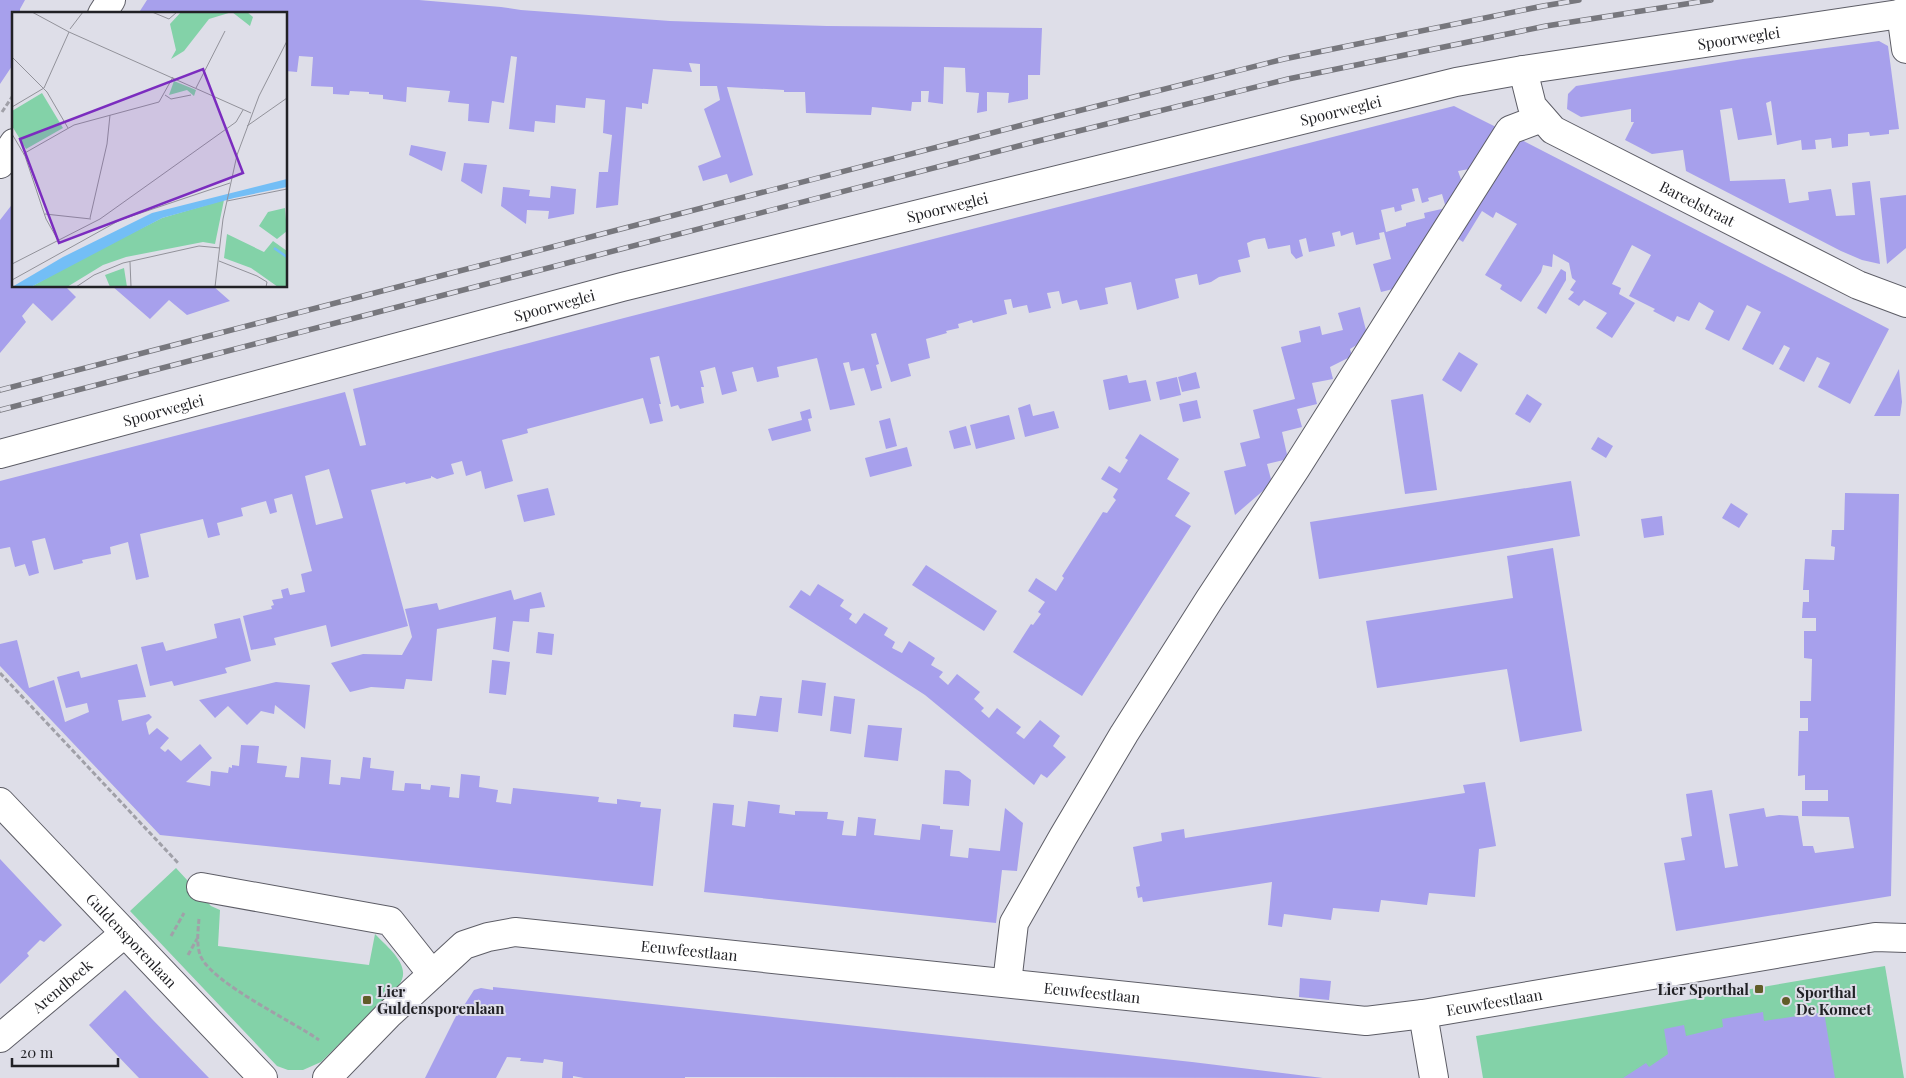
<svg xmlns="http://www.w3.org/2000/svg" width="1906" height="1078" font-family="'Playfair Display',serif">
<rect width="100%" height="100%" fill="#dedee8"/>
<!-- green -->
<g fill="#83d2a8">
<path d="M176,868l35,38 9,4 -2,36 151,19 6,-31c13,14 38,32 24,51l-78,77 -18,8h-15l-11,-4 -147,-155z"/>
<path d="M1885,966l19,112h-421l-7,-42z"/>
</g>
<!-- building -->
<g fill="#a7a0ec" fill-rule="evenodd">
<path d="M0,0h25l-5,9v5h-6v49l-14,21z"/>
<path d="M147,0h272l82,7 20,3 149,11 157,5 215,2 -2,47h-12v24l-20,4 1,-10 -22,-1v19l-10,2 2,-20 -13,-1 -1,-24 -21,-1 -1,37 -15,-2 1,-11h-8v11h-9l-1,9 -39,-4 -1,8 -65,-2 -1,-21h-21v-2l-57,-3 26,88 -23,8 -3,-9 -24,7 -5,-15 23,-9 -17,-48 16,-9 -3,-14h-17v-22l-11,-1 3,9 -39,-3 -5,35 -6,-1v6l-16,-2 -8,98 -22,3 3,-36h9l4,-37 -9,-2 2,-33 -19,-2 -1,10 -29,-3 -1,18 -20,-2 -1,11 -25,-3 8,-72 -6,-1 -7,47 -12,-2 -3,22 -21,-2 1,-17 -21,-2 2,-11 -43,-4 -1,15 -23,-3v-4l-14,-1v-2l-19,-1 -1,4 -16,-1v-7l-22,-1 2,-29 -14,-1 -2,16 -11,-1v-57h-148z"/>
<path d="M1879,41l9,5 11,83 -10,1v4l-19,2 -1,-4 -21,2v12l-16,2 -1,-10 -6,1 -10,1 1,9 -14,1 -1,-10 -24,5 -6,-44 -5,2 6,32 -34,5 -6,-32 -12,2 10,71 55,-2 4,24 20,-3 -1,-8 23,-3 5,27 19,-1 -3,-32 18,-2 10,83 -18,-4 -21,-9 -155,-80 -3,-21 -31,4 -27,-14 9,-18h-3v-13l-50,8 -14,-8 1,-15 8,-8 167,-27z"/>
<path d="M1454,106l48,24 -27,38 -17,3 6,17 -63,99 -20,5 -8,-28 18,-5 -7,-27 -5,1 1,6 -24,6 -3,-13 -12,4 -1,-5 -8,2 3,13 -26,6 -3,-14 -7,2 4,16 -7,3 -5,-6 -1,-8 -22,4 -3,-11 -11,2 -7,3 3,14 -12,3 3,12 -22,5 -8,5 -12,3 -2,-11 -22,5 4,19 -42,12 -6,-28 -26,6 3,16 -28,6 -3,-10 -15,4 -3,-13 -12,2 4,15 -22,5 -2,-8 -14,3 -2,-9 -7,1 3,14 -34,9 -1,-3 -14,4 1,4 -13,3 1,2 -21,6 4,19 -22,6 3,12 -20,6 -15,-49 -5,1 8,30 -3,1 6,23 -11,3 -7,-23 -13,3 -2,-9 -6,1 12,42 -25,5 -13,-52 -40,9 2,10 -22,5 -4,-15 -21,5 5,19 -15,4 -7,-28 -15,4 4,16h-3l3,16 -24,6 -2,-4 -7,2 -12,-51 -9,2 11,46h-2l4,17 -13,3 -7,-26 -116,31 1,4 -26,7 11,41 -28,8 -4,-18 -15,5 -4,-15 -11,3 3,10 -17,5 -6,-3v2l-25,6 -1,-2 -34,8 37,136 -77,21 -5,-22 -52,13 2,7 -25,5 -8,-34 29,-7 -1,-3 3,-1 -2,-5 11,-2 -2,-8 7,-2 2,7 15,-3 -4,-18 11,-3 -20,-77 -18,5 3,13 -7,2 -4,-13 -25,7 2,8 -26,7 3,12 -12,3 -5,-19 -63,15 9,43 -13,3 -8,-38 -18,5 1,7 -29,6 1,3 -29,7 -9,-32 -13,3 7,32 -10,3 -4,-12 -10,3 -5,-20 -10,2v-68l345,-89 15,54 6,-1 -13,-56 271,-71zM1418,188l4,15 7,-2 -1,-3 14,-4 4,14 -22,5 1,5 -19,5v3l-20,6 -5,-22 13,-3 1,5 7,-2 -1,-5 14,-4 -3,-12zM329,469l14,49 -27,7 -11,-49z"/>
<path d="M1514,136l375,193 -39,75 -32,-17 12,-24 -13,-6 -13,25 -25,-13 11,-21 -6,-3 -11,20 -31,-16 19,-37 -14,-7 -18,36 -24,-12 9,-18 -15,-9 -10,19 -12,-5 -3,6 -21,-11 2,-2 -26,-13 22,-41 -19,-10 -20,39 9,4 -2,6 16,9 -23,35 -16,-10 11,-15 -23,-13 -5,6 -11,-7 6,-7 -4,-2 6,-9 -4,-3 -3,-15 -16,-9 -1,13 -9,-2 -2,7 -20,30 -21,-13 2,-4 -17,-10 32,-51 -21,-12 -3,6 -11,-7 -19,31 -12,-8z"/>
<path d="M411,145l35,7 -4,19 -33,-16z"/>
<path d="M464,163l23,2 -5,29 -21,-13z"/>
<path d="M551,186l25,3 -2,25 -26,5 1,-8 -22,-1 -1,14 -25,-18 2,-19 27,3 -1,6 21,2z"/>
<path d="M1906,195v53l-19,16 -7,-66z"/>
<path d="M14,202v84h51l11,11 -24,24 -19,-18 -11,13 4,6 -26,31v-133z"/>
<path d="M1561,269l5,3v8l-20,34 -9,-6z"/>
<path d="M112,286h101l17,15 -43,14 -18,-15 -19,19z"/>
<path d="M1360,307l8,31 -18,11 2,7 -22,11 3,12 -21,4 5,21 -20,5 5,18 -20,5 6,27 -21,5 5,19 -37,32 -11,-44 22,-5 -6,-23 20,-5 -7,-28 42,-11 -14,-52 20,-5 -2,-11 21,-5 2,9 21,-5 -5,-17z"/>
<path d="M1459,352l19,12 -17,28 -19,-12z"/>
<path d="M1899,369l3,33 -2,14h-26z"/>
<path d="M1196,372l4,16 -18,4 -4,-15z"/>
<path d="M1127,375l2,8 17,-3 5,21 -42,9 -6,-30z"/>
<path d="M1177,377l4,18 -21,5 -4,-18z"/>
<path d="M1423,394l14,96 -32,4 -14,-94z"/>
<path d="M1527,394l15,10 -12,19 -15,-9z"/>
<path d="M1197,400l4,18 -18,4 -4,-18z"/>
<path d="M1030,404l3,12 21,-5 5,17 -34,9 -7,-29z"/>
<path d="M810,409l2,9 -4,1 3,12 -39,10 -4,-12 34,-9 -2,-8z"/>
<path d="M1009,415l6,24 -39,10 -6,-24z"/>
<path d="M890,418l7,28 -11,3 -7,-28z"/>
<path d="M966,426l5,19 -17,4 -5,-18z"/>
<path d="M1140,434l39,25 -12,20 23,14 -15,23 16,10 -109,170 -69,-44 18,-28 2,1 8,-11 -3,-2 7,-10 -17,-11 8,-13 20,13 8,-13 -2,-2 41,-64 4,1 9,-13 -3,-3 5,-8 -17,-10 8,-13 11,7 8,-13 -3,-2z"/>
<path d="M1598,437l15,9 -7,12 -15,-9z"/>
<path d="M907,447l5,19 -42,11 -5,-19z"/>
<path d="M1571,481l9,55 -261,43 -9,-57z"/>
<path d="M548,488l7,27 -31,7 -7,-27z"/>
<path d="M1845,493l54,1 -8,402 -215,35 -12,-68 21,-3 -4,-22 11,-2 -6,-42 26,-4 13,78 13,-2 -9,-52 35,-6 2,9 13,-2 19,1 5,30h10l2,7 39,-5 -5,-31 -47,-1v-15h26v-11h-23v-15l-7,1 1,-45h9v-13h-8v-17h11l1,-42 -8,-1v-27h12v-13h-14l1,-16h6v-12h-6l2,-31 29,1 1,-13 -4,-1 1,-16h12z"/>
<path d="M1731,503l17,11 -9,14 -17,-10z"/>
<path d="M1662,516l2,19 -20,3 -3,-19z"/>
<path d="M1553,548l29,183 -62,11 -13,-73 -130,19 -11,-67 147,-23 -6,-42z"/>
<path d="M926,565l71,46 -13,20 -72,-46z"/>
<path d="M818,584l26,16 -4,6 12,8 -3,5 7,5 8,-11 24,15 -4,7 11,7 -3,6 10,5 7,-12 26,17 -4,7 12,7 -4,5 9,8 9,-11 23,18 -6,7 10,9 -3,3 8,7 8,-10 24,19 -5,6 8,6 16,-19 20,16 -7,10 13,11 -19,21 -6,-4 -7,11 -109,-90 -136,-88 12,-17 9,6z"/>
<path d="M511,590l3,10 27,-8 4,15 -15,2 -1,13 -16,-1 -4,31 -16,-3 3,-32 -59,12 -5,52 -26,-2 -2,10 -33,-2 -21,5 -19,-29 32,-9 39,1 10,-18 -7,-28 32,-6 2,7z"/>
<path d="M240,618l11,43 -26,7 2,5 -53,13 -2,-5 -22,5 -9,-39 22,-5 3,9 51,-13 -3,-14z"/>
<path d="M538,632l16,2 -2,21 -16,-2z"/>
<path d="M17,640l12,48 25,-8 11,42 24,-10 -2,-9 -21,5 -9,-31 22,-6 2,7 56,-14 9,33 -28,3 4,21 27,-7 3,3 -6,6 3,12 8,-7 12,10 -9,10 5,4 3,-3 13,12 19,-17 12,14 -26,24 24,4 1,-15 17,2 1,-6 3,1v-3l7,1 2,-21 18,1 -2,17 30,3 -2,11 14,1 2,-21 30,3 -2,24 11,1 1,-8 19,2 3,-22 8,1 -1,10 24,3 -2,19 12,1 1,-8 16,1v5l9,1 1,-5 19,2 -1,10 10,1 2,-24 19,2 -1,11 19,3 -2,12 15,2 2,-16 86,9 -1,5 19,2v-5l24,3 -1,5 21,2 -8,77 -493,-51 -160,-169v-22z"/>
<path d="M492,660l18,2 -4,33 -17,-2z"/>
<path d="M802,680l24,3 -4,33 -24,-3z"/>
<path d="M276,682l34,3 -5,44 -30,-24 -1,9 -13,-3 -14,14 -19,-19 -13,12 -16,-18z"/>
<path d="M760,696l22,2 -4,34 -45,-5 1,-13 22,2z"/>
<path d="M834,696l21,3 -4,35 -21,-3z"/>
<path d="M868,725l34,3 -4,33 -34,-4z"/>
<path d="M945,770l14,1 12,9 -2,26 -26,-2z"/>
<path d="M1485,782l11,64 -17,3 -4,48 -46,-4 -2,12 -46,-5 -2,12 -46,-4 -2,12 -47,-6 -2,13 -14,-2 4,-43 -129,20 -1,-5 -4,1 -2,-11 4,-1 -7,-39 29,-6 -1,-8 23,-4 1,9 280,-45 -2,-8z"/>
<path d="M748,801l32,4 -1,8 16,2v-4l33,1 -1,7 17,2 -2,14 14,1 2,-19 18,2 -2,16 46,5 2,-16 18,2v3l13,1 -3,26 18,2 1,-10 31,3 5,-43 18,15 -6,48 -15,-1 -6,53 -292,-31 9,-89 21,2 -2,20 13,2z"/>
<path d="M0,859l62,66 -18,17 -4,-2 -13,13 2,3 -29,28z"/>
<path d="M1300,978l31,3 -2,19 -30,-3z"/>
<path d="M493,987l699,75 131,16 -638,-1v1h-101l-11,-2v2h-11l1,-16 -19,-3 -1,4 -23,-2 1,-3 -14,-1 -11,21h-71l36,-72 2,1 11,-17 7,-2 12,2z"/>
<path d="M125,990l27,29 57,59h-70l-23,-24 -27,-29z"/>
<path d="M1763,1012l1,9 60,-9 11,66h-212l23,-15 3,4 19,-13 -4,-25 20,-4 2,11 37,-9 -1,-8z"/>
</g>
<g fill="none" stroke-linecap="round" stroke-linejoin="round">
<!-- minor casing -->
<g stroke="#5d5d66" stroke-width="30">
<g id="minor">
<path d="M1901,13l5,36"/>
<path id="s1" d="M1523,70l9,36 21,24 305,155 48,18"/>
<path id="s2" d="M0,454l622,-167 834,-205 67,-12 383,-57"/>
<path id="s3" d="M0,802l263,276"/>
<path d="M201,887l189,34 42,53"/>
<path d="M1007,983l7,-60 49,-86 61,-103 85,-134 87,-132 214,-338 32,-12"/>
<path d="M1423,1014l11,64"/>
<path id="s4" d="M0,1038l125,-105"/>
<path id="s5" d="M327,1078l61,-63 76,-70 24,-8 27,-5 851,89 57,-7 452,-77 31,1"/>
</g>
</g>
<!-- tertiary casing -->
<g stroke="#5d5d66" stroke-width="30">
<g id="tertiary">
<path d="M102,14l9,-14"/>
<path d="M0,164l14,-21"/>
</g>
</g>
<!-- path -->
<g stroke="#a0a0a8" stroke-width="3" stroke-dasharray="5 2.5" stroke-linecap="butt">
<path d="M2,112l12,-18"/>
<path d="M0,673l179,191"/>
<path d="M199,919c-1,12 -3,27 2,38 13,27 91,64 118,83"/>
<path d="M171,936l13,-23"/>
<path d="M188,955l9,-16"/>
</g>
<!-- minor -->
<use href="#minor" stroke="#fff" stroke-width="28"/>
<!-- tertiary -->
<use href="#tertiary" stroke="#fff" stroke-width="28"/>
<!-- rail casing -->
<g stroke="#77777d" stroke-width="5.5">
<g id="rail">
<path d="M0,390l1030,-267 254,-64 259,-53 36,-6"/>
<path d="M0,410l1034,-268 254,-63 258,-53 165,-26"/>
</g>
</g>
<!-- rail -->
<use href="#rail" stroke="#dedee8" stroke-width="4" stroke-dasharray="11" stroke-linecap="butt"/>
</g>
<!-- markers -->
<g fill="#615c28" stroke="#dedee8" stroke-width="2">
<rect x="1754" y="984" width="10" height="10" rx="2.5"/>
<rect x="362" y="995" width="10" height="10" rx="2.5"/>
<circle cx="1786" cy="1001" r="5"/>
</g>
<g text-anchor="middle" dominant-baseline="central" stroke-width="4" stroke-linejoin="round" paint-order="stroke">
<!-- street labels -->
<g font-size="15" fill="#212125" stroke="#dedee8">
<text stroke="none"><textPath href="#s2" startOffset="1789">Spoorweglei</textPath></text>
<text stroke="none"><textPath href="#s2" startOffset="1384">Spoorweglei</textPath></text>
<text stroke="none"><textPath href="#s1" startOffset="231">Bareelstraat</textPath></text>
<text stroke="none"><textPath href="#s2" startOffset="979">Spoorweglei</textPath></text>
<text stroke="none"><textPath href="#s2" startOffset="574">Spoorweglei</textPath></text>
<text stroke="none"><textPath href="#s2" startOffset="169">Spoorweglei</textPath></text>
<text stroke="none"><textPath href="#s3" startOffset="191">Guldensporenlaan</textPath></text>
<text stroke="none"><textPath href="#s5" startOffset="419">Eeuwfeestlaan</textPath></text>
<text stroke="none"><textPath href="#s4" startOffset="81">Arendbeek</textPath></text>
<text stroke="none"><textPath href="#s5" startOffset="824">Eeuwfeestlaan</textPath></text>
<text stroke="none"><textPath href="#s5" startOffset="1229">Eeuwfeestlaan</textPath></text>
</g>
<!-- poi labels -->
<g font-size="15" font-weight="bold" fill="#212125" stroke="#dedee8" text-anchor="start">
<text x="1749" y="989" text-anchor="end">Lier Sporthal</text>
<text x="377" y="991">Lier<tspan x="377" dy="17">Guldensporenlaan</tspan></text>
<text x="1796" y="992">Sporthal<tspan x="1796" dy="17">De Komeet</tspan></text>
</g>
</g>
<!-- overview -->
<g transform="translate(12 12)">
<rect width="275" height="275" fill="#dedee8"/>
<path d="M169,0h51l-23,7 -25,32 -13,8 5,-9 -6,-26zM220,0h15l6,5 -3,9zM162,69l22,9 -2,6 -7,-6 -18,5zM30,81l21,35 -37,21 -14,-23v-15zM212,188l-9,44 -12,-2 -77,15 -23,8 -36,22h-36l49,-28 82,-41zM273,196l2,23 -10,8 -18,-13 9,-14zM215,222l37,18 9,-11 14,10v36h-9l-27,-19 -27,-10zM112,256l3,19h-17l-5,-12z" fill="#83d2a8"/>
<path d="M275,167v8l-53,11 -72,20 -131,69h-19l51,-30 89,-44z" fill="#73bef6"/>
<path fill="none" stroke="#73bef6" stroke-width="2.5" d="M262,236l13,9"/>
<path fill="none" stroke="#92929a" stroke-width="1" d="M20,0l37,20 182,81M140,0l17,7 8,-7M58,17l13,-17M1,46l34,34 21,36M184,76l29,-57M153,83l6,4 20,-4M0,95l32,-19 25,-56M235,114l40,-28M0,122l13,22 21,63 13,23M11,142l51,-29 85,-23 14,-25M215,189l60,-12M33,202l46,5M78,206l17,-74 3,-29M207,249l38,15 10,6 -1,5M118,250l1,25M0,252l88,-45 136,-97 7,-12M0,268l108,-60 110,-37M64,275l18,-12 29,-12 76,-17 21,2M203,275l8,-68 14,-64 22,-59 28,-55"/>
<path fill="#7b2cbf" fill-opacity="0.15" stroke="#7b2cbf" stroke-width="2.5" d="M191,57l40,104 -184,70 -39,-104z"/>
<rect width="275" height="275" fill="none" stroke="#212125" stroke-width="2.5"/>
</g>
<!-- scale -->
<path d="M12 1058v8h106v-8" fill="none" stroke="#212125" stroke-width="2.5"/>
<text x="20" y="1058" font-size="15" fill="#212125" stroke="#dedee8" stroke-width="4" paint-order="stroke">20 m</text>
</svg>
